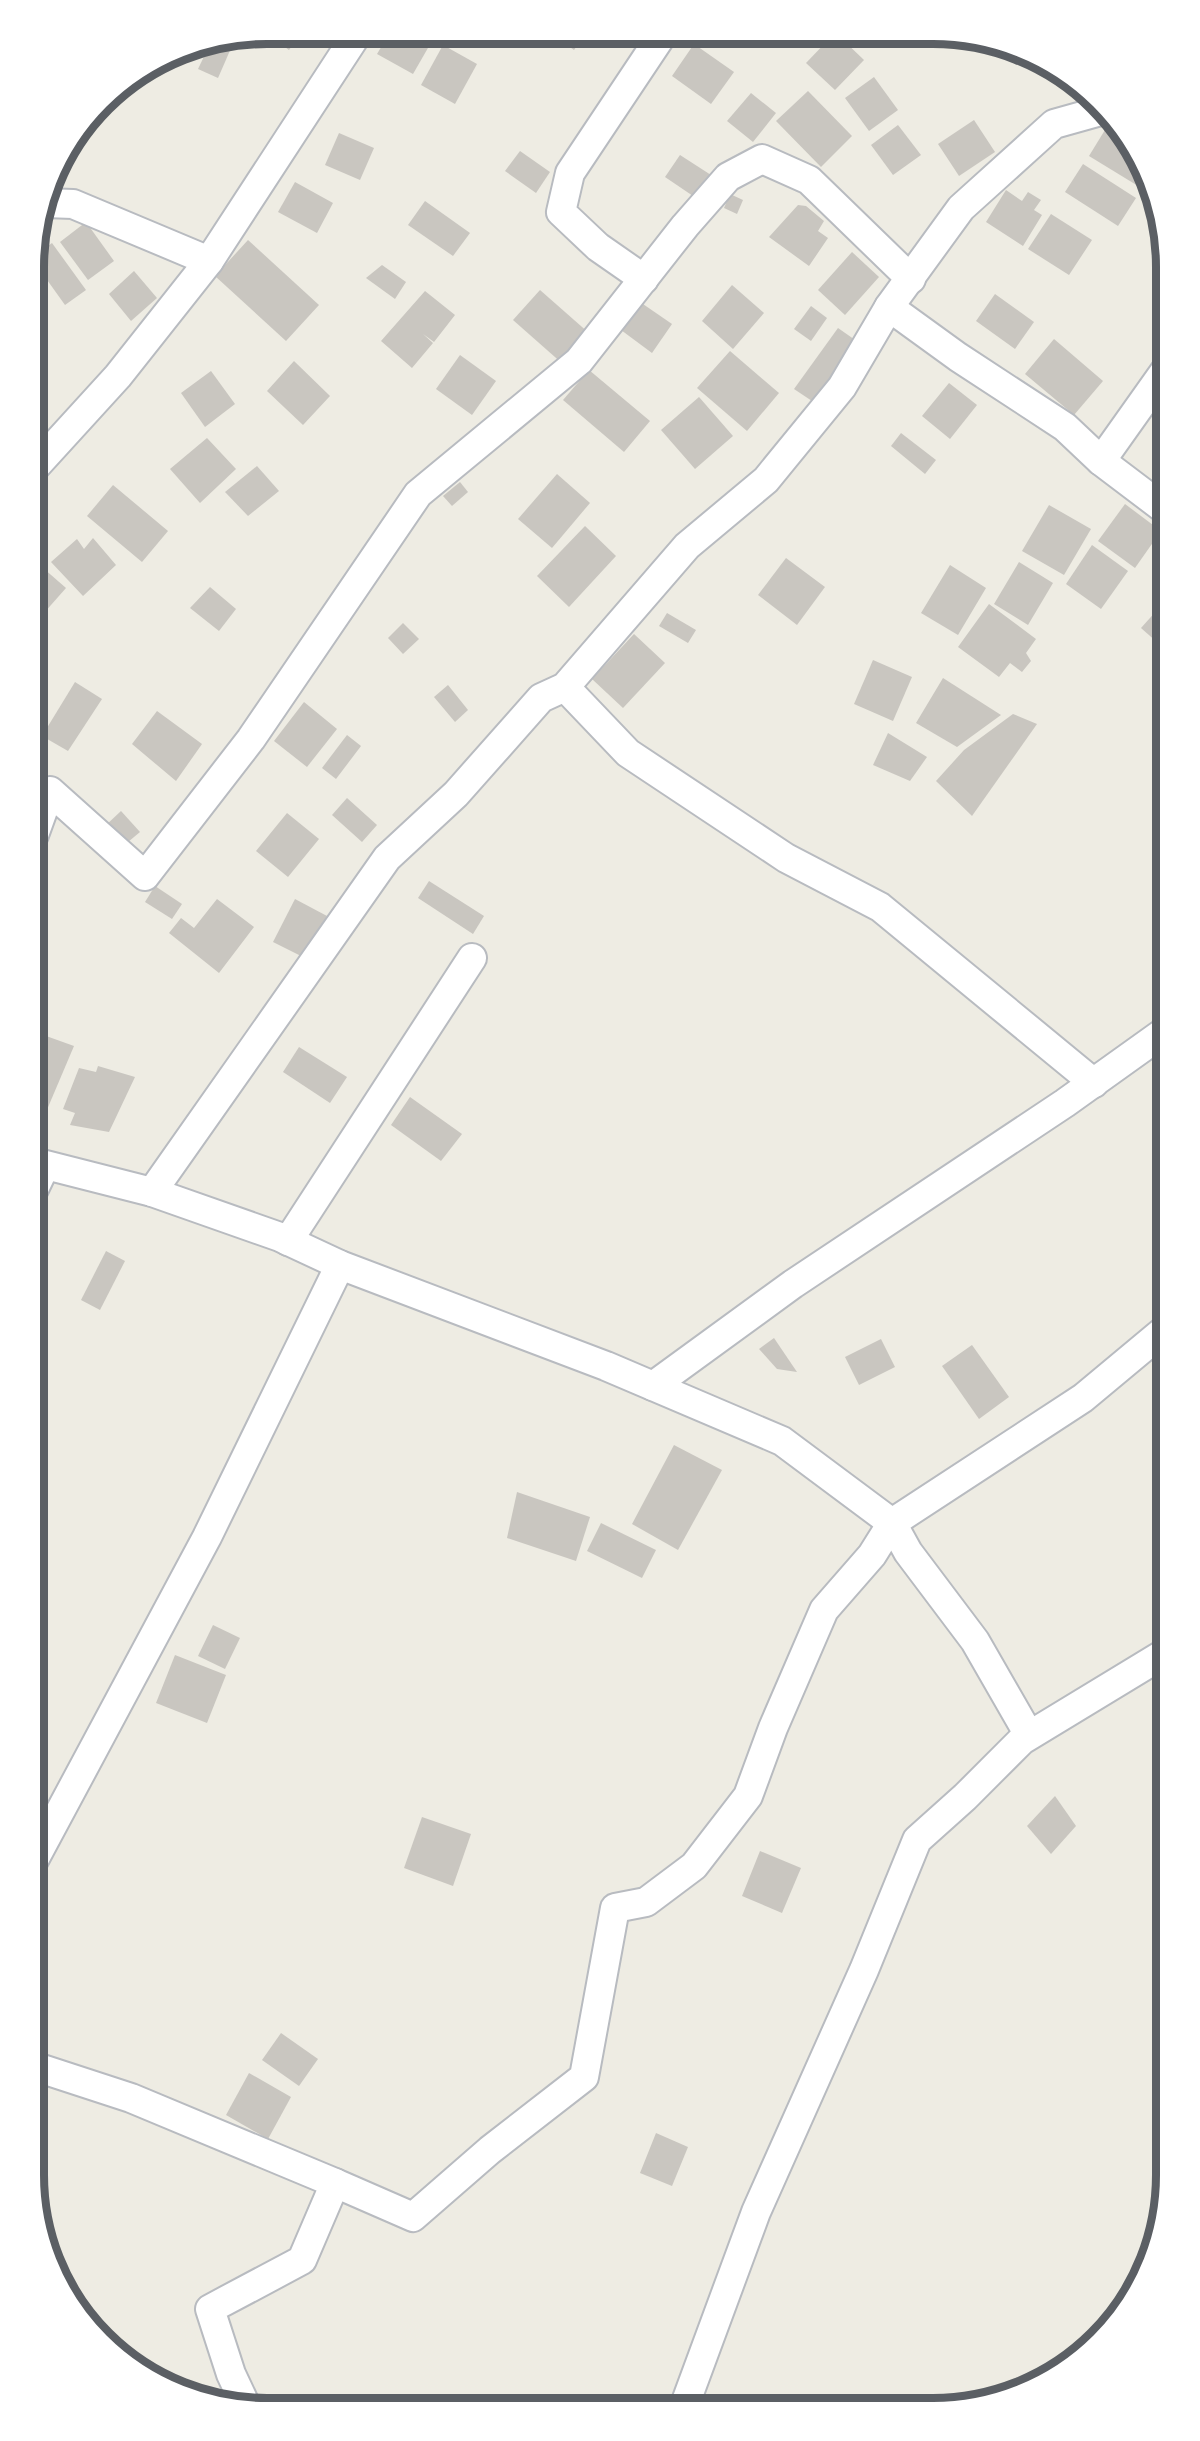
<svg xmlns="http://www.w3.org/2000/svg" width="1200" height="2441" font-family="Overpass,sans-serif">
<rect width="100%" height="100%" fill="#eeece3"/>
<!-- building -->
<g fill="#c9c6c0">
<path d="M266,33h35l-12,17z"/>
<path d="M389,34h47l-23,40 -36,-20z"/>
<path d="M553,35h32l-11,15z"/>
<path d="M831,37h9l24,23 -29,30 -29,-27z"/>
<path d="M235,39l-17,39 -20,-9 12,-25z"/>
<path d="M694,44l40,28 -23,32 -39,-28z"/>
<path d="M443,45l34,19 -22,40 -34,-19z"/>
<path d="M874,77l24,33 -29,21 -24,-33z"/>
<path d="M808,91l44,45 -31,31 -45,-46z"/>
<path d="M751,93l25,20 -23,29 -26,-21z"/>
<path d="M974,120l21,32 -36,24 -21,-32z"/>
<path d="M898,125l23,30 -28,20 -22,-30z"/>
<path d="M1108,125l20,12 21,42 -6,10 -54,-33z"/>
<path d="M339,133l35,15 -14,32 -35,-15z"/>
<path d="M520,151l30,21 -14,21 -31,-22z"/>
<path d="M680,155l31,20 -15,23 -31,-21z"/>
<path d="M1083,164l53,34 -18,28 -53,-34z"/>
<path d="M295,182l38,21 -16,30 -39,-21z"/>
<path d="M1006,190l16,11 6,-9 13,8 -7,10 8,5 -19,31 -37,-24z"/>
<path d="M730,194l13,6 -6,14 -13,-6z"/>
<path d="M425,201l45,32 -17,23 -45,-31z"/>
<path d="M798,205l8,1 18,15 -6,10 10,7 -19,28 -40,-29z"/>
<path d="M1051,214l41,26 -23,35 -41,-26z"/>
<path d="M86,222l28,39 -26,19 -28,-38z"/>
<path d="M248,240l71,65 -33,36 -71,-65z"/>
<path d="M52,243l34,47 -21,15 -30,-42v-7z"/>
<path d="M852,252l27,25 -34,38 -27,-25z"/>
<path d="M382,265l24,17 -11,17 -29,-21z"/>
<path d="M134,271l23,27 -26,23 -22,-27z"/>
<path d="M732,285l32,28 -31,36 -31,-28z"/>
<path d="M540,290l50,44 -26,31 -51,-45z"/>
<path d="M425,291l30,24 -21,27 -11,-8 10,9 -21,25 -31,-27z"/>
<path d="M995,294l39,28 -19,27 -39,-28z"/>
<path d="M640,302l32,22 -20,29 -31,-23z"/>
<path d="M811,306l16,12 -16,23 -17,-12z"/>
<path d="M838,328l20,14 -43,61 -21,-14z"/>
<path d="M1054,339l49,42 -29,34 -49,-41z"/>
<path d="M730,351l49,42 -32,38 -50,-43z"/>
<path d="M460,355l36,26 -24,34 -36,-26z"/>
<path d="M294,361l36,35 -27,29 -36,-34z"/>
<path d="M589,370l61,51 -26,31 -61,-52z"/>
<path d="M211,371l24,33 -30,23 -24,-34z"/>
<path d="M949,383l28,22 -27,34 -28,-23z"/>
<path d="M699,397l34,39 -38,33 -34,-39z"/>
<path d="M901,433l35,27 -11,14 -34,-28z"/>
<path d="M207,438l29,31 -36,34 -30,-34z"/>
<path d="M257,466l22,25 -31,25 -23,-24z"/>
<path d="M557,474l33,29 -38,45 -34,-29z"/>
<path d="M460,482l8,10 -16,14 -9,-10z"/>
<path d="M113,485l55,46 -26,31 -55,-46z"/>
<path d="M1125,504l36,27 -26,37 -37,-27z"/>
<path d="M1049,505l42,24 -27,46 -42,-24z"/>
<path d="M585,526l31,30 -47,51 -32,-31z"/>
<path d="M93,538l23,27 -33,31 -32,-34 26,-23 7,10z"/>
<path d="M1092,545l36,26 -27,38 -35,-25z"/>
<path d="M786,558l39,29 -28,38 -39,-30z"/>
<path d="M35,561l31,27 -30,34 -1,-2z"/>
<path d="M1019,562l34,21 -25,42 -34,-21z"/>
<path d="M950,565l36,23 -28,47 -37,-22z"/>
<path d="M210,587l26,22 -17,22 -29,-23z"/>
<path d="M1167,599v52l-26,-23z"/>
<path d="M989,604l47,35 -10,14 5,8 -9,11 -12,-9 -11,14 -41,-30z"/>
<path d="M667,613l29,17 -8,13 -29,-17z"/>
<path d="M403,623l16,16 -16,15 -15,-16z"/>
<path d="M634,634l31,29 -42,45 -31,-29z"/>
<path d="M873,660l39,17 -19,44 -39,-17z"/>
<path d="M943,678l58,37 -44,32 -41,-24z"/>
<path d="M75,682l27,17 -34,52 -26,-15z"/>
<path d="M448,685l20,25 -13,12 -21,-25z"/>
<path d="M304,702l33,27 -30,38 -33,-26z"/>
<path d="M157,711l45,33 -26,37 -44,-37z"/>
<path d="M1013,714l24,10 -65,92 -36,-35 28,-31z"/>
<path d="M888,733l39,24 -17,24 -37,-16z"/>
<path d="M347,735l14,11 -25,33 -14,-11z"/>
<path d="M347,798l30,27 -15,17 -30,-27z"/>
<path d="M121,811l19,21 -18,15 -18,-20z"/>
<path d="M287,813l32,26 -31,38 -32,-26z"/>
<path d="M429,881l55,35 -11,18 -55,-36z"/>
<path d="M155,886l27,18 -10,15 -27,-17z"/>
<path d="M217,899l37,28 -35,46 -50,-40 12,-15 13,10z"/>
<path d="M295,899l32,17 -22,42 -32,-16z"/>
<path d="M35,1032l39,14 -28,66 -12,-4z"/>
<path d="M299,1047l48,30 -17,26 -47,-31z"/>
<path d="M98,1066l37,11 -26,55 -39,-7 5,-12 -12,-4 16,-41 17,4z"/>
<path d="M410,1097l52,37 -21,27 -50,-36z"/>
<path d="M106,1251l19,10 -25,49 -19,-10z"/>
<path d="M774,1338l23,34 -20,-3 -18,-20z"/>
<path d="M881,1339l14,28 -36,18 -14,-28z"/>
<path d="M972,1345l37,52 -30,22 -37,-53z"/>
<path d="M674,1445l48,25 -44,80 -46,-26z"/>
<path d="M517,1492l73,25 -14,44 -69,-23z"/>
<path d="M601,1523l55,27 -14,28 -55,-27z"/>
<path d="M213,1625l27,13 -15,31 -27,-13z"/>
<path d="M175,1655l51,20 -19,48 -51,-20z"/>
<path d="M1055,1796l21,30 -25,28 -24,-28z"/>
<path d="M422,1817l49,17 -18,52 -49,-18z"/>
<path d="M760,1851l41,17 -19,45 -40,-17z"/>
<path d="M281,2033l37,26 -19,27 -37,-26z"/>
<path d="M249,2073l42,24 -23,42 -42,-24z"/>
<path d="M656,2133l32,14 -16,39 -32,-13z"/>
</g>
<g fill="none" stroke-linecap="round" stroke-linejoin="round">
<!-- street casing -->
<g stroke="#b8bbc0" stroke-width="32">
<g id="street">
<path d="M45,203l28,1 136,57"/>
<path d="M644,279l-46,-32 -37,-35 9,-39 92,-138"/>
<path d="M889,307l69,50 107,70 36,34 66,50"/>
<path d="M1101,461l66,-93"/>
<path d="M35,467l83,-91 91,-115 148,-227"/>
<path d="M565,687l63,66 158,105 94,49 214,176"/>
<path d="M34,835l16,-44 95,85 106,-137 167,-245 161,-133 106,-135 43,-49 34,-18 47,21 102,99"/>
<path d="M34,1162l118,30 128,45 60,28 266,101 176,75 110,82 16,29 67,89 54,94"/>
<path d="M34,1189l11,-23"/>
<path d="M152,1192l235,-334 69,-64 85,-96 24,-11 122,-141 79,-66 76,-93 47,-80 72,-99 93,-84 50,-14"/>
<path d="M288,1241l184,-283"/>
<path d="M653,1386l140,-102 272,-181 102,-73"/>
<path d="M33,1862l174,-325 133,-272"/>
<path d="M33,2066l98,32 204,85"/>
<path d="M246,2406l-15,-32 -21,-65 92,-49 33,-77 78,34 77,-67 94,-73 31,-169 31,-6 48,-36 54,-70 25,-68 51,-118 48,-55 20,-32 191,-125 84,-70"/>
<path d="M684,2407l72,-195 108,-242 53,-130 48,-43 57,-57 145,-88"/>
</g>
</g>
<!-- street -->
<use href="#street" stroke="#fff" stroke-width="28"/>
</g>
<!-- crop -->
<path d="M0 0H1200V2441H0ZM267 44H933A223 223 0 0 1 1156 267V2175A223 223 0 0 1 933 2398H267A223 223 0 0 1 44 2175V267A223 223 0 0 1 267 44Z" fill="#fff" fill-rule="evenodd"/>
<path fill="none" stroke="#5b5f64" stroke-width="8" d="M267 44H933A223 223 0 0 1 1156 267V2175A223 223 0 0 1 933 2398H267A223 223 0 0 1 44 2175V267A223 223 0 0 1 267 44Z"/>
</svg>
